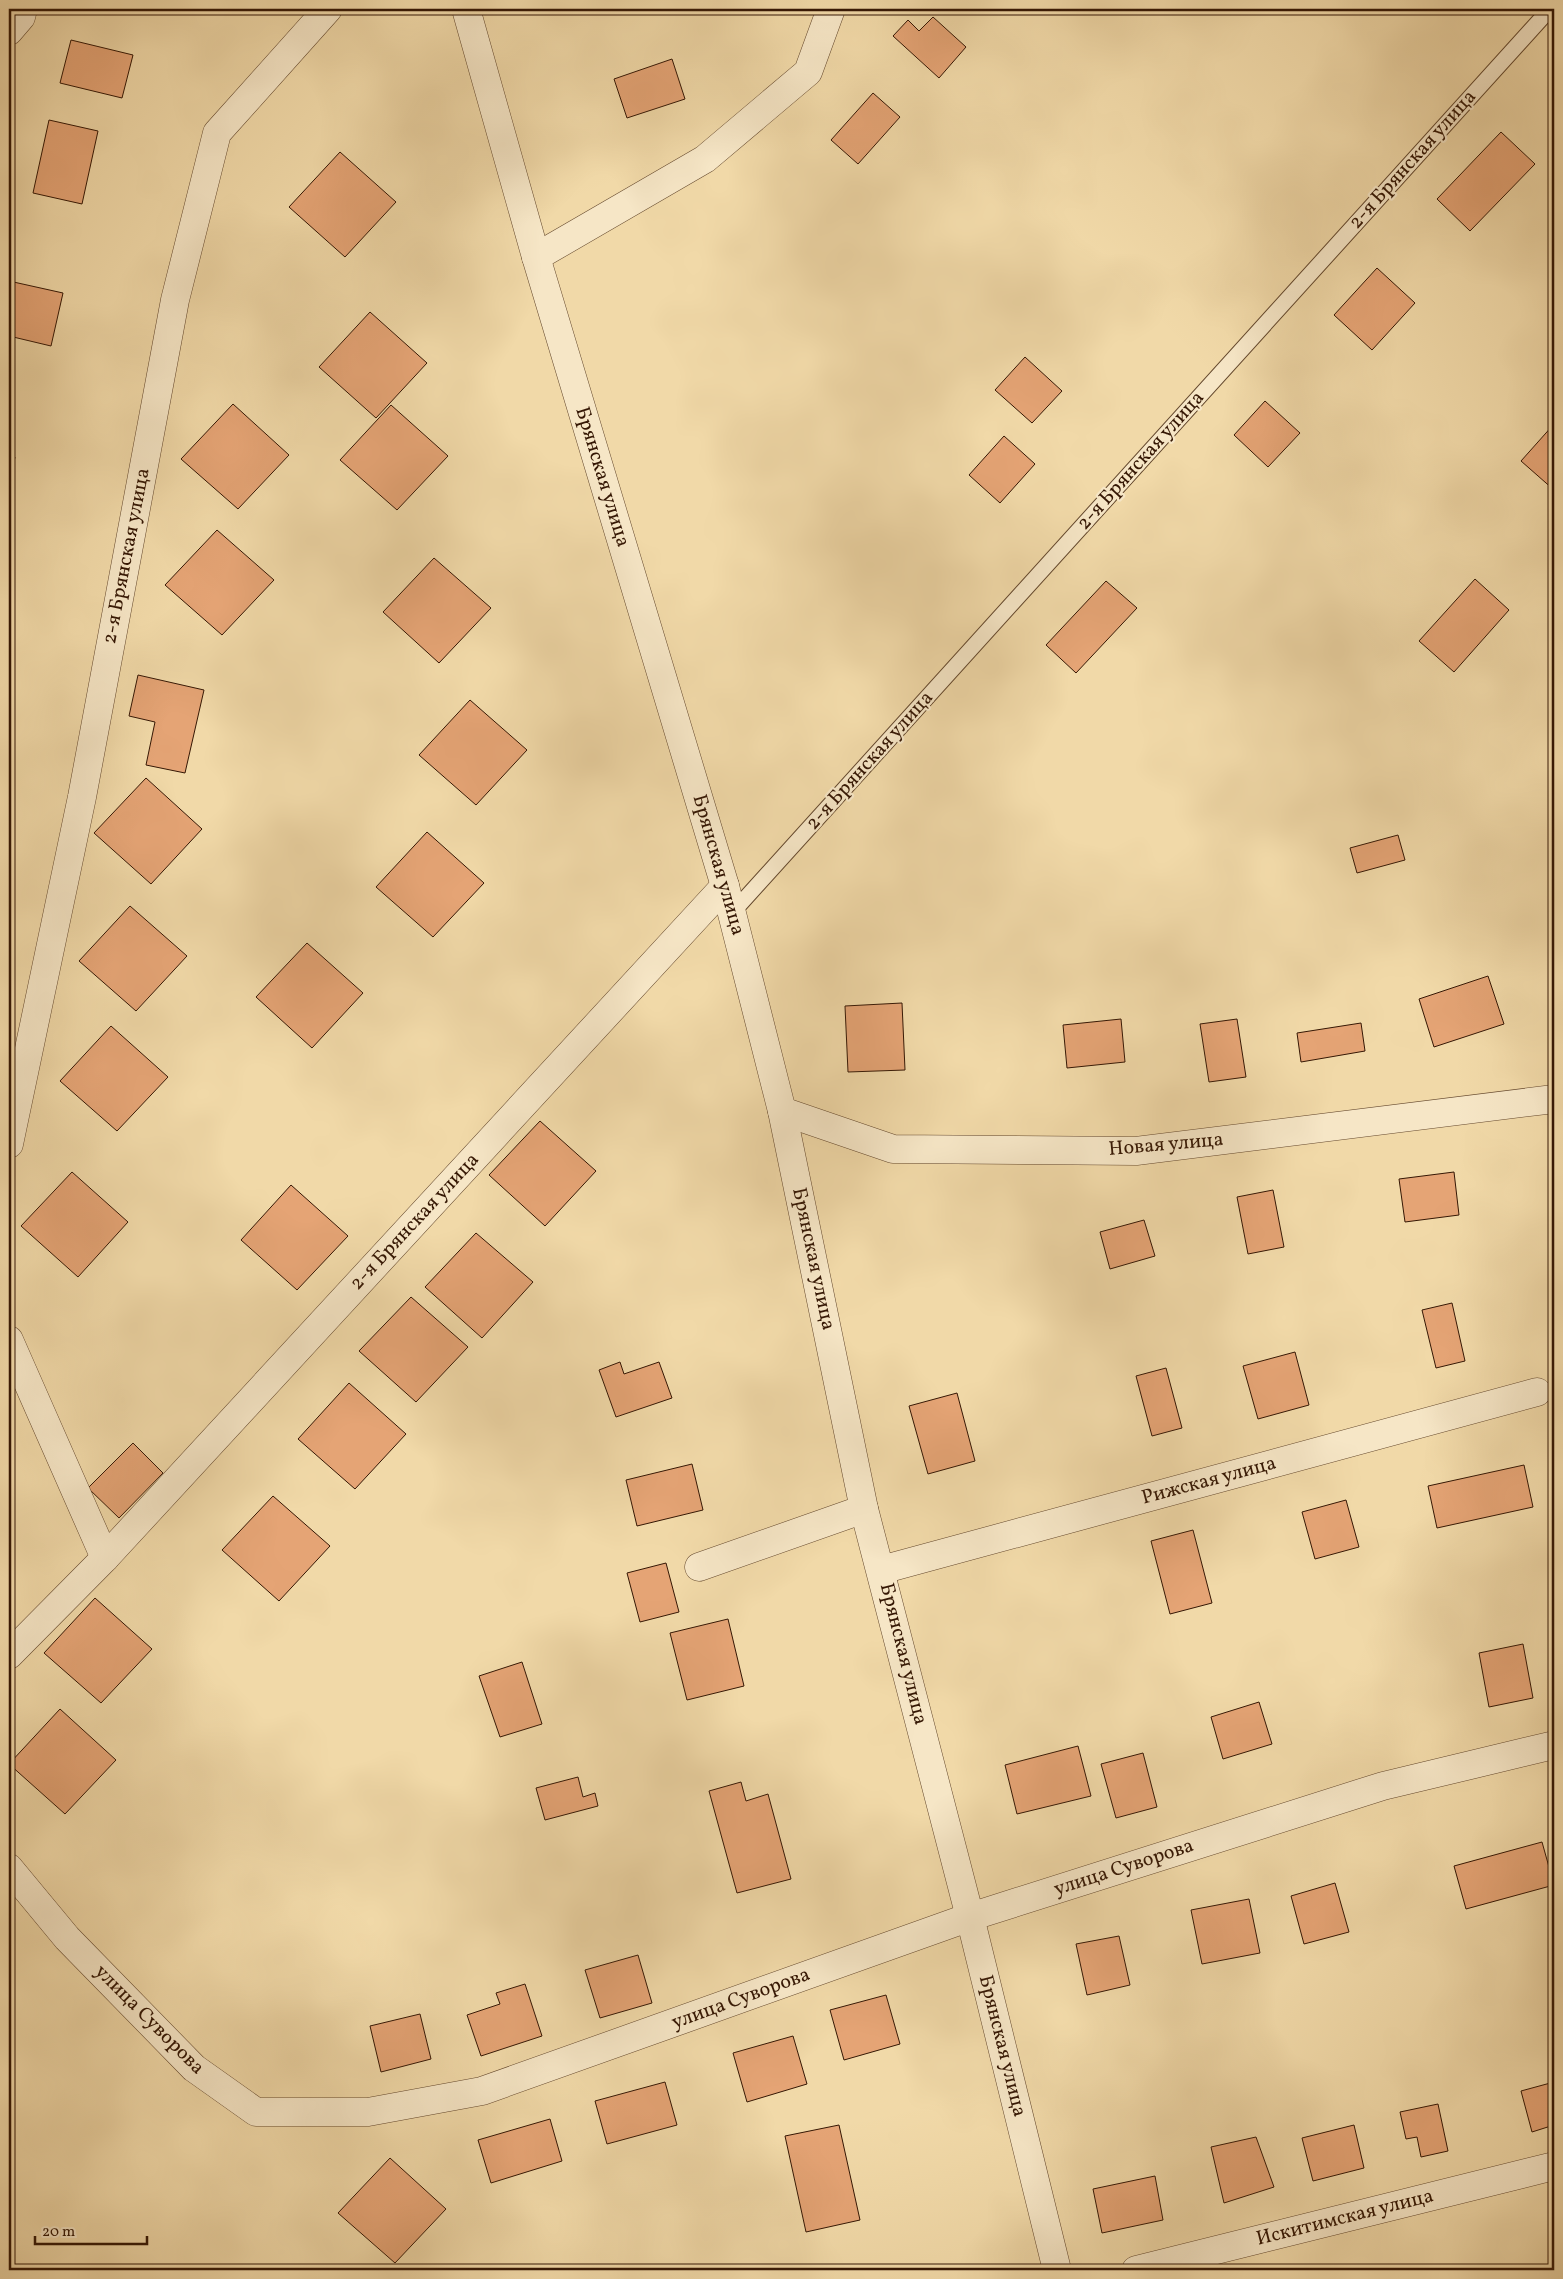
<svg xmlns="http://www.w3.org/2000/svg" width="1563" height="2279" font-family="Vollkorn,serif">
<rect width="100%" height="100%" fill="#f1d9a8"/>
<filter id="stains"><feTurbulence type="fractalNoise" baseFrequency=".004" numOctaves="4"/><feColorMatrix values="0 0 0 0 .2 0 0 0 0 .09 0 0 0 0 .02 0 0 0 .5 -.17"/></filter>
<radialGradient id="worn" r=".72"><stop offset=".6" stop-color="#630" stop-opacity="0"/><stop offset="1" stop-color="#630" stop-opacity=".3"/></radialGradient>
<!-- building -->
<g fill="#e5a475" stroke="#351704">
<path d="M594,9h18l-17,4z"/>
<path d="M933,17l33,30 -27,31 -46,-42 15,-16 11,11z"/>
<path d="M71,40l62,15 -11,43 -62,-15z"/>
<path d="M672,59l13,40 -58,19 -13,-39z"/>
<path d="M873,93l27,24 -42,47 -27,-24z"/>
<path d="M49,120l49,11 -16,73 -49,-11z"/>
<path d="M1501,132l34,32 -65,67 -33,-32z"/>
<path d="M340,152l56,50 -51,55 -56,-50z"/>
<path d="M1377,268l38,35 -43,47 -38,-35z"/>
<path d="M9,281l54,12 -12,53 -42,-10z"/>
<path d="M370,312l57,51 -51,55 -57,-51z"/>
<path d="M1025,357l37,34 -30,32 -37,-33z"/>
<path d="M1265,401l35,32 -32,34 -34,-32z"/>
<path d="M233,404l56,51 -51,54 -57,-50z"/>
<path d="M391,405l57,51 -51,54 -57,-50z"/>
<path d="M1554,424v66l-33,-29z"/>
<path d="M1004,436l31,28 -35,39 -31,-28z"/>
<path d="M9,456l6,1 -6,31z"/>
<path d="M217,530l57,50 -52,55 -57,-50z"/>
<path d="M434,558l57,50 -52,55 -56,-51z"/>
<path d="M1475,579l34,31 -55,62 -35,-31z"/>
<path d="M1106,581l31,27 -61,65 -30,-28z"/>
<path d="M138,675l66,15 -19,83 -39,-8 9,-43 -26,-6z"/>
<path d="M470,700l57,50 -51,55 -57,-50z"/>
<path d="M146,778l56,51 -51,55 -57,-51z"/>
<path d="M427,832l57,51 -51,54 -57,-50z"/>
<path d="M1398,835l7,25 -48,13 -7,-25z"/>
<path d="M130,906l57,50 -51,55 -57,-50z"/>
<path d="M307,943l56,50 -51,55 -56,-51z"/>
<path d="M1554,965v25l-5,-24z"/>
<path d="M1488,976l16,48 -70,23 -15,-48z"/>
<path d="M902,1003l3,67 -57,2 -3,-66z"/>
<path d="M1121,1019l4,43 -58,6 -4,-43z"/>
<path d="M1237,1019l9,58 -37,5 -9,-58z"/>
<path d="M1361,1023l4,28 -64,11 -4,-29z"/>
<path d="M111,1026l57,51 -51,54 -57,-50z"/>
<path d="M540,1121l56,50 -51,55 -56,-51z"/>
<path d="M72,1172l56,50 -50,55 -57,-51z"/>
<path d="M1454,1172l5,43 -54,7 -6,-43z"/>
<path d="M291,1185l57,51 -51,54 -56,-50z"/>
<path d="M1273,1190l11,57 -36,7 -11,-57z"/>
<path d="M1144,1220l11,36 -45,13 -10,-37z"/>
<path d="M476,1233l57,49 -51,56 -57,-51z"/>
<path d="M411,1297l57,50 -52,55 -57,-51z"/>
<path d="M1452,1303l13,58 -29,7 -14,-58z"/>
<path d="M1295,1352l14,53 -51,14 -15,-53z"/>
<path d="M620,1362l4,12 35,-12 13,36 -56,19 -17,-47z"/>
<path d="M1166,1368l16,60 -30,8 -16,-60z"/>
<path d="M349,1383l57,51 -51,55 -57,-50z"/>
<path d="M957,1393l18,68 -47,13 -19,-68z"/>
<path d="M133,1443l30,30 -44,45 -31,-30z"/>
<path d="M692,1464l11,46 -66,16 -11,-46z"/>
<path d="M1524,1465l9,42 -96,21 -9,-42z"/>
<path d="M273,1496l57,50 -51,55 -57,-51z"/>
<path d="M1346,1500l13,47 -44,12 -13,-47z"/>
<path d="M1193,1530l19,73 -42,11 -19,-73z"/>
<path d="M666,1563l13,49 -39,10 -13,-49z"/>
<path d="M95,1598l57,51 -51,54 -57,-50z"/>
<path d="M728,1619l16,67 -57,14 -17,-67z"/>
<path d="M1523,1644l10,54 -44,9 -10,-54z"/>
<path d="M522,1662l20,62 -42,13 -21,-61z"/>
<path d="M1259,1702l13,42 -49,15 -12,-42z"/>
<path d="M60,1709l56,51 -51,54 -56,-50z"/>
<path d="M1078,1746l13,50 -74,18 -12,-49z"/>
<path d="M1143,1753l14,54 -41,11 -15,-54z"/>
<path d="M578,1777l5,20 12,-4 3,13 -53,14 -9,-32z"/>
<path d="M741,1782l5,19 22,-7 23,85 -54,14 -28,-102z"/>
<path d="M1542,1842l12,43 -88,24 -12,-43z"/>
<path d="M1335,1883l14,49 -45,12 -13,-48z"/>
<path d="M1249,1899l11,54 -58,11 -11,-54z"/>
<path d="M1119,1936l11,49 -43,10 -11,-51z"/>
<path d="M638,1955l14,48 -52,15 -15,-48z"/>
<path d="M525,1984l17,52 -61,20 -14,-41 33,-11 -4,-11z"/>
<path d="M886,1995l14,49 -56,16 -14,-50z"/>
<path d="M420,2014l11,45 -50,13 -11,-46z"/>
<path d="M793,2036l14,48 -60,18 -14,-49z"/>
<path d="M665,2082l12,43 -70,19 -12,-43z"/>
<path d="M1554,2082v43l-22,7 -11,-41z"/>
<path d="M1438,2104l10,47 -27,6 -4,-20 -11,2 -6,-27z"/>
<path d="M550,2119l12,42 -71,22 -13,-43z"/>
<path d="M839,2125l21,95 -54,12 -21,-96z"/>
<path d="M1354,2125l10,43 -51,13 -11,-43z"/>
<path d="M1256,2137l18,50 -50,16 -13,-56z"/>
<path d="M390,2158l56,51 -51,54 -57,-50z"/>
<path d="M1155,2176l8,44 -61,13 -9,-44z"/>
</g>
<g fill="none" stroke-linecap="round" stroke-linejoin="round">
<!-- lane casing -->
<g stroke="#64482d" stroke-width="17">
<path id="lane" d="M732,913l818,-904"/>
</g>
<!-- street casing -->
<g stroke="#64482d" stroke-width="29">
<g id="street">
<path d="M466,9l70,248 189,629 57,225 82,398 106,408 87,353"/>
<path d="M9,31l12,-14 2,-8"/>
<path d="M536,257l169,-98 103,-87 23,-63"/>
<path d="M782,1111l111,38 243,2 418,-52"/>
<path d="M9,1144l73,-347 93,-497 42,-167 111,-124"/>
<path d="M9,1340l96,218"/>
<path d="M699,1567l165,-58"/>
<path d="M881,1570l656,-178"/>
<path d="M9,1655l96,-97 620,-672"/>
<path d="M9,1868l58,70 127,130 62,44h112l114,-21 488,-174 413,-131 171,-41"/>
<path d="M1136,2270l418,-104"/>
</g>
</g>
<!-- lane -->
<use href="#lane" stroke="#f6e6c6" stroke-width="15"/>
<!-- street -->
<use href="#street" stroke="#f6e6c6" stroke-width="28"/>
</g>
<g text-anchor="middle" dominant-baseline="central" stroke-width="4.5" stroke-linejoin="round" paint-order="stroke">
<!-- street labels -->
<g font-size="20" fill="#351704" stroke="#f6e6c6">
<text transform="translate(1413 160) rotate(-48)">2-я Брянская улица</text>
<text transform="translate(1141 461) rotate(-48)">2-я Брянская улица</text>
<text transform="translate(602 477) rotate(73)">Брянская улица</text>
<text transform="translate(127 556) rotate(-79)">2-я Брянская улица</text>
<text transform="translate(870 761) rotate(-48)">2-я Брянская улица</text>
<text transform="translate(718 865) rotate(74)">Брянская улица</text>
<text transform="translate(1166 1145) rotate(-5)">Новая улица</text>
<text transform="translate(415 1222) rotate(-47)">2-я Брянская улица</text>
<text transform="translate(813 1259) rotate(78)">Брянская улица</text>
<text transform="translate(1209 1481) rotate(-15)">Рижская улица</text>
<text transform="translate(903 1654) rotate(76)">Брянская улица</text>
<text transform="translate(1124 1868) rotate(-18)">улица Суворова</text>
<text transform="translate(741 1999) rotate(-20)">улица Суворова</text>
<text transform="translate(149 2020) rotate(45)">улица Суворова</text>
<text transform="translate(1002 2046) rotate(76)">Брянская улица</text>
<text transform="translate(1345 2218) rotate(-14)">Искитимская улица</text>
</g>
</g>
<!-- margin -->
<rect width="1563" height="2279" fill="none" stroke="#f1d9a8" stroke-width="30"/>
<rect x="10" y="10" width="1543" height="2259" fill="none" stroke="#351704" stroke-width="2.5"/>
<rect x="15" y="15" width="1533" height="2249" fill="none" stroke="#351704"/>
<!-- scale -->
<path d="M35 2236v8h112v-8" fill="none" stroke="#351704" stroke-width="2.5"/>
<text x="42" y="2236" font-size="15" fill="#351704" stroke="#f6e6c6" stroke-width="4" paint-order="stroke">20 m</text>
<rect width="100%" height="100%" filter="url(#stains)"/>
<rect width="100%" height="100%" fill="url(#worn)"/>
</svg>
